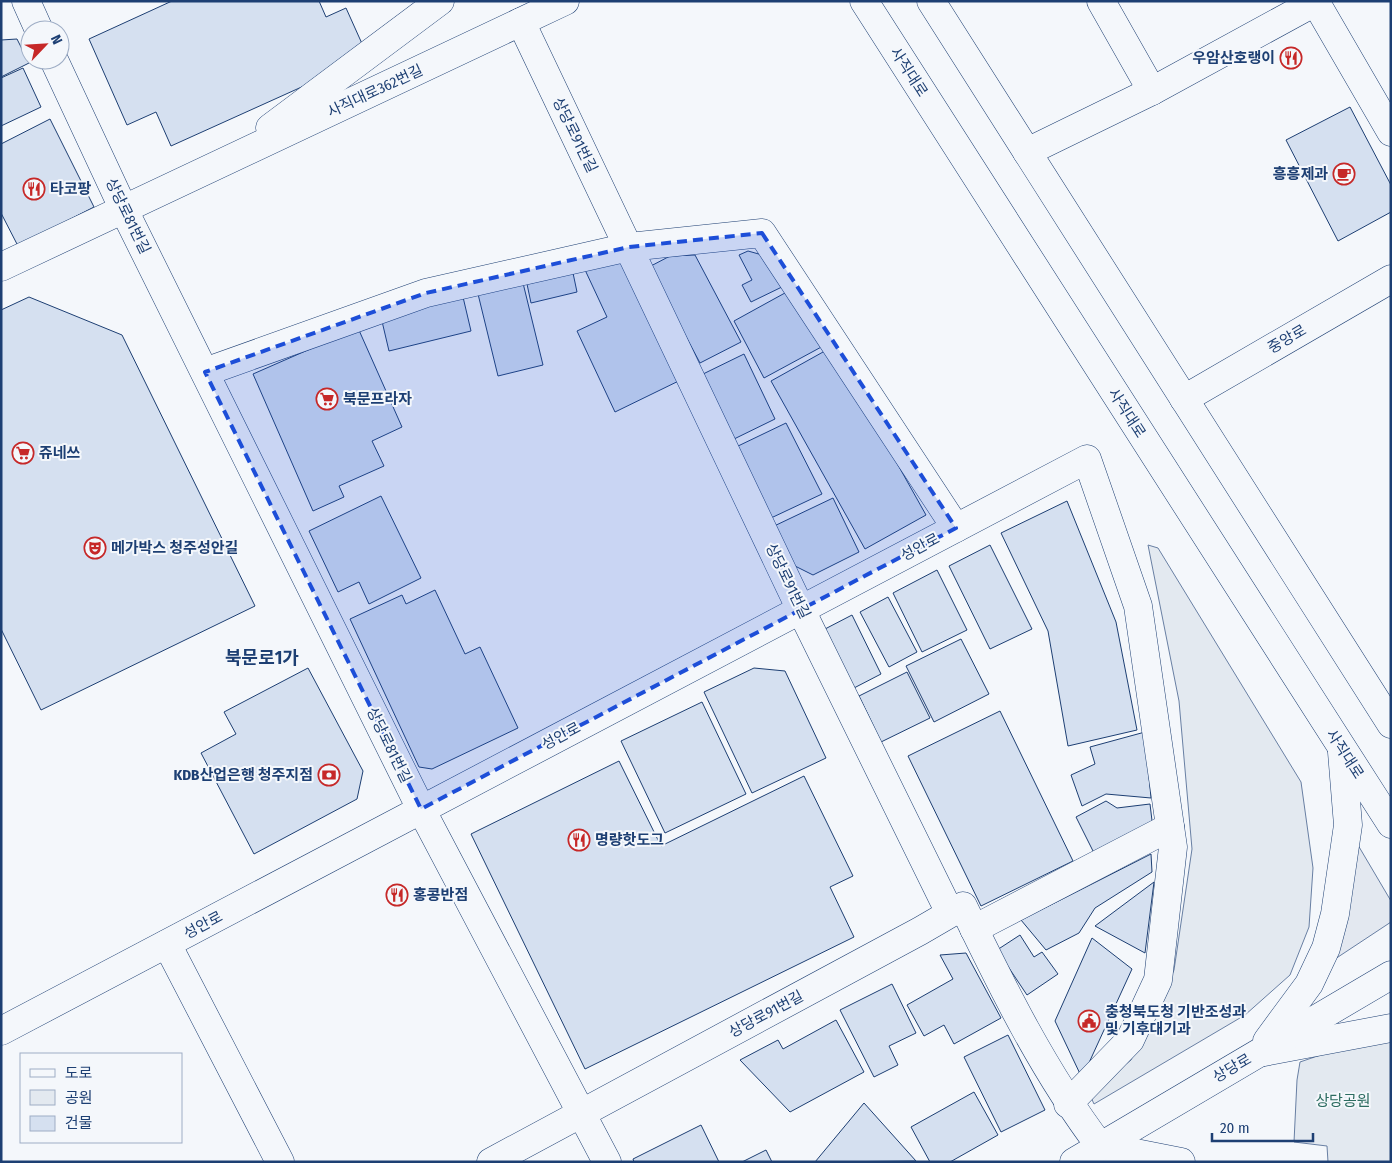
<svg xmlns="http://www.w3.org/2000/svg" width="1392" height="1163" font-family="'Fira Sans Condensed','Noto Sans KR',sans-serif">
<rect width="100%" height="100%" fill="#f4f7fb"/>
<!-- green -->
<g fill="#e3e9f0" stroke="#687fa3">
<path d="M1148,545l10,3 143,234 12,86 -4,59 -19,48 -45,40 -151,89 -5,-11 42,-33 43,-90 18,-121 -13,-148z"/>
<path d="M1391,1037v125h-63l-1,-16 -33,-4 3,-62 3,-18 32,-11z"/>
</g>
<!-- parking -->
<path fill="#e3e8f0" stroke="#687fa3" d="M1355,840l36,61v21l-56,37z"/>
<!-- building -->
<g fill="#d5e0f0" stroke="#1d3f73">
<path d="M172,1h147l7,16 20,-9 22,49 -197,89 -15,-34 -29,13 -38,-86z"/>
<path d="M17,39l12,24 -28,14v-37z"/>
<path d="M23,68l18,39 -40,19v-48z"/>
<path d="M1350,107l41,78v27l-53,29 -52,-101z"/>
<path d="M50,119l44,88 -76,39 -17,-33v-69z"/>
<path d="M627,234l66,140 -78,38 -38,-81 30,-14 -28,-60z"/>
<path d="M748,251l25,7 13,27 -35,17 -9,-17 10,-5 -13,-25z"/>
<path d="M695,255l46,87 -41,21 -51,-96 21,-11z"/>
<path d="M573,273l4,19 -46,11 -4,-19z"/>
<path d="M523,283l20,82 -45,11 -20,-82z"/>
<path d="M794,288l31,57 -61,33 -30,-57z"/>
<path d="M29,297l93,38 133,271 -214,104 -40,-81v-319z"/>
<path d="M463,297l8,34 -82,20 -8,-34z"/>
<path d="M358,328l44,99 -30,14 12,25 -45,20 5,11 -31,14 -60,-137z"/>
<path d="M832,347l94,168 -61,34 -94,-168z"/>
<path d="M744,354l31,65 -43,21 -31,-65z"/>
<path d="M786,423l36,71 -51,24 -35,-71z"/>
<path d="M381,496l40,82 -52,26 -10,-22 -21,10 -29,-61z"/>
<path d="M833,498l26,54 -46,23 -26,-13 -17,-34z"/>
<path d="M1067,501l49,121 21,108 -69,16 -20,-115 -47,-98z"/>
<path d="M990,545l42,84 -42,20 -41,-83z"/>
<path d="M937,570l30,60 -45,22 -29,-59z"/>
<path d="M435,590l30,64 15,-7 38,81 -86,41 -13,-2 -69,-148 52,-24 4,9z"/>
<path d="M888,597l29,55 -28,15 -29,-55z"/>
<path d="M852,615l29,59 -27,14 -29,-59z"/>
<path d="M961,639l28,55 -55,28 -28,-56z"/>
<path d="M308,668l55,103 -6,28 -103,55 -53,-101 35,-19 -12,-22z"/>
<path d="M754,668l31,3 41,87 -74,35 -48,-101z"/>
<path d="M907,672l23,46 -49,24 -22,-46z"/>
<path d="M702,702l44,92 -81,39 -44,-92z"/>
<path d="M1000,711l73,150 -92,45 -73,-150z"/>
<path d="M1145,732l6,66 -45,-4 -24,12 -11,-31 24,-11 -5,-17z"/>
<path d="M619,761l42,85 143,-70 49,100 -23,11 24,50 -269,132 -114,-235z"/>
<path d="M1106,801l11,7 33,-4 3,25 -58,26 -19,-38z"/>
<path d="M1151,854l1,18 -57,36 -16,25 -33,17 -25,-30z"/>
<path d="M1154,882l-9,71 -50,-27z"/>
<path d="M1020,935l14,22 8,-5 16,22 -31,21 -30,-45z"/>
<path d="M1092,938l40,31 -50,109 -27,-57z"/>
<path d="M966,953l35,65 -47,26 -10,-19 -20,11 -17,-31 46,-26 -13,-24z"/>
<path d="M892,984l24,49 -27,13 9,19 -24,12 -34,-67z"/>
<path d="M836,1020l28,52 -74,40 -50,-52 38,-20 5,9z"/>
<path d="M1008,1035l37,75 -44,22 -37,-75z"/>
<path d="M974,1092l24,43 -48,27h-20l-19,-35z"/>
<path d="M864,1103l52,58 -101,1z"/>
<path d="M701,1125l18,37h-85l-1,-3z"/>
<path d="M766,1150l6,12h-30z"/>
</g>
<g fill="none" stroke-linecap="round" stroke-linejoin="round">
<!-- minor casing -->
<g stroke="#1d3f73" stroke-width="29">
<g id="minor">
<path d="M26,1l13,29"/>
<path d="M1101,1l51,90"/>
<path d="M1315,1l76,131"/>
<path d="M521,22l280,588 149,303"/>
<path d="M54,60l70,150 297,599 186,353"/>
<path d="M270,128l170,-127"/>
<path d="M1027,152l125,-61 165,-90"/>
<path d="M1,267l564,-266"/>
<path d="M205,372l221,-79 203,-46 133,-14 194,295"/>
<path d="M1184,399l207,-120"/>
<path d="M974,929l196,-102"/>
<path d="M167,944l113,218"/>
<path d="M1,1031l1086,-572 51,147 35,241 -15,133 -28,60 -62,64"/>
<path d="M1264,1052l127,-24"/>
<path d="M491,1162l429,-231 43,-25c40,83 81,166 137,240l81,16"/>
</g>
</g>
<!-- major casing -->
<g stroke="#1d3f73" stroke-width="29">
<g id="major">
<path d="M864,1l527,823"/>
<path d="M931,1l460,723"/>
<path d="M1267,1041l42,-57 17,-36 9,-34 13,-89 -6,-73"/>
<path d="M1074,1162l317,-187"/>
</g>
</g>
<!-- minor -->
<use href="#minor" stroke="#f4f7fb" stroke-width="28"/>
<!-- major -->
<use href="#major" stroke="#f4f7fb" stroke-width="28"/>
</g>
<!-- marked area -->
<path fill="#1d4ed8" fill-opacity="0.2" stroke="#1d4ed8" stroke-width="4" stroke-dasharray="10 6" stroke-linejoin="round" d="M762,233l194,295 -535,281 -216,-437 221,-79 203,-46z"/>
<!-- icons -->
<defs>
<g id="restaurant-ring" transform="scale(1.125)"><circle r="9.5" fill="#f4f7fb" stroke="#c62828" stroke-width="1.5"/><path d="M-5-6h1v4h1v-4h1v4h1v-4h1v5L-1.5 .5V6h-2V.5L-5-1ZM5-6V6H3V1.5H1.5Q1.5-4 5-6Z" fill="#c62828"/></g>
<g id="cafe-ring" transform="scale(1.125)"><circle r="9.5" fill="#f4f7fb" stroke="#c62828" stroke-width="1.5"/><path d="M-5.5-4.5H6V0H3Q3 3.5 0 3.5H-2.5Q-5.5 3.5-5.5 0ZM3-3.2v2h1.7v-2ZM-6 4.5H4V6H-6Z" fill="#c62828"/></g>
<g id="supermarket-ring" transform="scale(1.125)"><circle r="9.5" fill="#f4f7fb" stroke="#c62828" stroke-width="1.5"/><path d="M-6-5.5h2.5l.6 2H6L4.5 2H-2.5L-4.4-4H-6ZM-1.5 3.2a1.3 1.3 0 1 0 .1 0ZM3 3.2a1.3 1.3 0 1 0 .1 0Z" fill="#c62828"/></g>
<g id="theatre-ring" transform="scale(1.125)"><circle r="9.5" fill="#f4f7fb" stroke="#c62828" stroke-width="1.5"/><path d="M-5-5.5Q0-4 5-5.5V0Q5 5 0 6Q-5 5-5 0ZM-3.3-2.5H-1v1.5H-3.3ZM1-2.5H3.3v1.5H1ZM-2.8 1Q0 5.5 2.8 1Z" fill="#c62828"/></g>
<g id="bank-ring" transform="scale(1.125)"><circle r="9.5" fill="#f4f7fb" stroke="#c62828" stroke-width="1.5"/><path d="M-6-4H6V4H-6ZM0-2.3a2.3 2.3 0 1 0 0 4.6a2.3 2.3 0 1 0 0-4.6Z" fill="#c62828"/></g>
<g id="civic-ring" transform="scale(1.125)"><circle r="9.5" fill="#f4f7fb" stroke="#c62828" stroke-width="1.5"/><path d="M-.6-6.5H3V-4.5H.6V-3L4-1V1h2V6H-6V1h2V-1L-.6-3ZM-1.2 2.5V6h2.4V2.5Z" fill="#c62828"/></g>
</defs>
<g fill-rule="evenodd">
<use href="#restaurant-ring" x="1291" y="58"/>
<use href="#cafe-ring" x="1344" y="174"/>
<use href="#restaurant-ring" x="34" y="189"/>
<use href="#supermarket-ring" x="327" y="399"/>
<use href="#supermarket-ring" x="23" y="453"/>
<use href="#theatre-ring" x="95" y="548"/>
<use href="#bank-ring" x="329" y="775"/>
<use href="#restaurant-ring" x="579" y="840"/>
<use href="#restaurant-ring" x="397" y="895"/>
<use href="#civic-ring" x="1089" y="1021"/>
</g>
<g text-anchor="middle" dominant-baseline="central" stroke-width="4" stroke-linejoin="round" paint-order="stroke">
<!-- poi labels -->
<g font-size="15" font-weight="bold" fill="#1d3f73" stroke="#f4f7fb" text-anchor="start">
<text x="1275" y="58" text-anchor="end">우암산호랭이</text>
<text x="1328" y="174" text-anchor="end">흥흥제과</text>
<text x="50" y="189">타코팡</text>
<text x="343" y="399">북문프라자</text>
<text x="39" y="453">쥬네쓰</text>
<text x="111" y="548">메가박스 청주성안길</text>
<text x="313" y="775" text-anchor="end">KDB산업은행 청주지점</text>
<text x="595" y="840">명량핫도그</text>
<text x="413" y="895">홍콩반점</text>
<text x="1105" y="1012">충청북도청 기반조성과<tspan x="1105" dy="17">및 기후대기과</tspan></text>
</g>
<!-- street labels -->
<g font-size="15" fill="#1d3f73" stroke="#f4f7fb">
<text transform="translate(909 72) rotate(57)">사직대로</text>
<text transform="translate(375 91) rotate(-25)">사직대로362번길</text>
<text transform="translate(575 135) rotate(64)">상당로91번길</text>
<text transform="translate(128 216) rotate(64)">상당로81번길</text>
<text transform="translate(1287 339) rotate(-30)">중앙로</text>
<text transform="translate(1127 413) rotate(57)">사직대로</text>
<text transform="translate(920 547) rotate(-28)">성안로</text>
<text transform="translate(788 581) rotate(64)">상당로91번길</text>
<text transform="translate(561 736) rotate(-28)">성안로</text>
<text transform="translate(389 745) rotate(64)">상당로81번길</text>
<text transform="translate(1345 754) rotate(57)">사직대로</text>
<text transform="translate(203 925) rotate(-28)">성안로</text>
<text transform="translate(766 1014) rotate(-28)">상당로91번길</text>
<text transform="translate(1232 1068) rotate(-30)">상당로</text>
</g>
<!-- park labels -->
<g font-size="15" fill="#2c6c60" stroke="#f4f7fb">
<text x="1343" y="1101">상당공원</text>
</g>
<!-- quarter labels -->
<g font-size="18" font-weight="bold" fill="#1d3f73" stroke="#f4f7fb">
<text x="262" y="658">북문로1가</text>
</g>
</g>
<!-- border -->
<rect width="1392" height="1163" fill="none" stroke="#1d3f73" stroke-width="5"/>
<!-- legend -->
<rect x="20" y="1053" width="162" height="90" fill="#f4f7fb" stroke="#9eadc5"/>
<rect x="30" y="1069" width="25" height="8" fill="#f4f7fb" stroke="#9eadc5"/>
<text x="65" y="1078" font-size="15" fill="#1d3f73">도로</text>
<rect x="30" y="1090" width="25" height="15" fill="#e3e9f0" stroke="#9eadc5"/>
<text x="65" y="1103" font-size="15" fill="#1d3f73">공원</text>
<rect x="30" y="1116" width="25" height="15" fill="#d5e0f0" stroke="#9eadc5"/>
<text x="65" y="1128" font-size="15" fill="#1d3f73">건물</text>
<!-- north arrow -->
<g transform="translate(45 45) rotate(65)"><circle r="24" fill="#f4f7fb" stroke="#9eadc5"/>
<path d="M0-4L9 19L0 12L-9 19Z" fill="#c62828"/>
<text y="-8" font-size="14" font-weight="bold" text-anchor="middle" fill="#1d3f73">N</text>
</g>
<!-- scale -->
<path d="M1212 1133v8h101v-8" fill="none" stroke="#1d3f73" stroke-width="2.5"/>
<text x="1220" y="1133" font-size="15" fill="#1d3f73" stroke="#f4f7fb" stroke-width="4" paint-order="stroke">20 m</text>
</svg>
